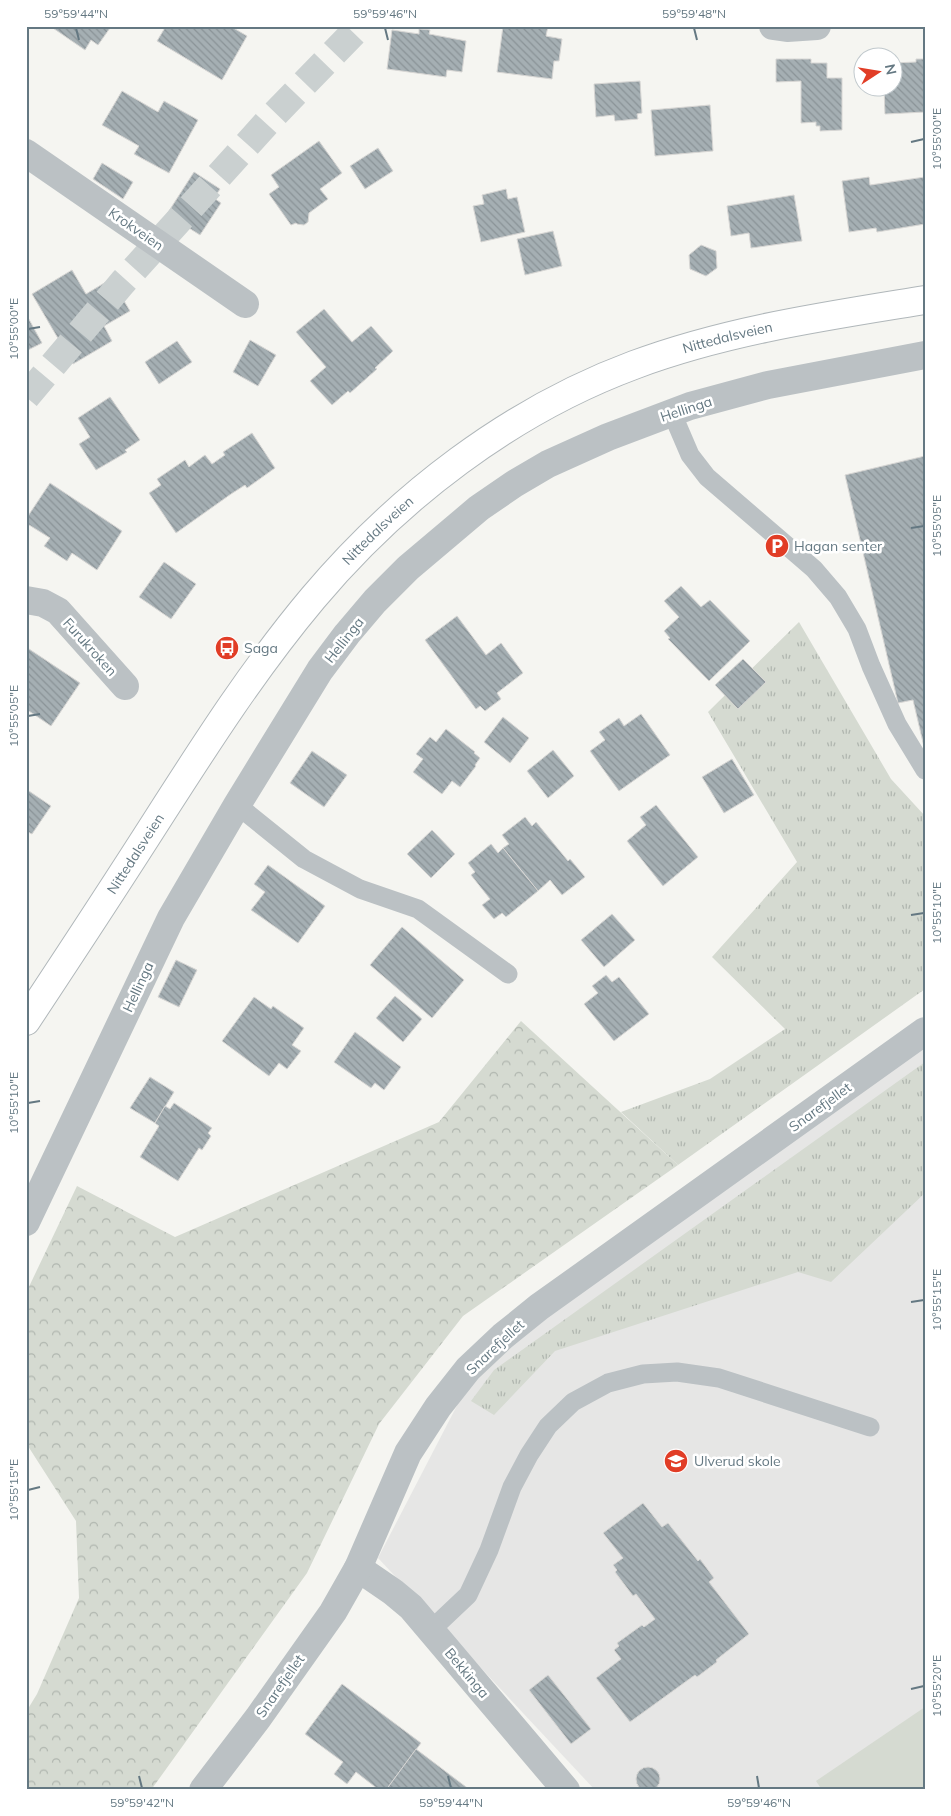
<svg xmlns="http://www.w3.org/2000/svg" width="951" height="1816" font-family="Mulish,sans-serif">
<defs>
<pattern id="grass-tufts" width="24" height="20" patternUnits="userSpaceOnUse" patternTransform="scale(1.25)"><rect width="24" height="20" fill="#d5dad1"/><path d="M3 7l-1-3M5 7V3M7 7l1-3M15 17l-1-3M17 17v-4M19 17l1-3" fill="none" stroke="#b0b6af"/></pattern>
<pattern id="forest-crowns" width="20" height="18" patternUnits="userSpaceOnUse" patternTransform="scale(1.25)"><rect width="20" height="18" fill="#d5dad1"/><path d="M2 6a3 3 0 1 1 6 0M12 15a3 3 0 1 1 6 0" fill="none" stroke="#b0b6af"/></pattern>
<pattern id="building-back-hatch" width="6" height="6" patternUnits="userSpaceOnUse" patternTransform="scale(1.25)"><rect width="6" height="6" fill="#a5afb3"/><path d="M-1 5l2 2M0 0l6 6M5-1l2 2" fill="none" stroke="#8a9397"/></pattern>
</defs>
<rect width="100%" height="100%" fill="#f5f5f1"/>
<!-- built -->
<path fill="#e6e6e5" d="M925,1027v763h-330l-217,-232 100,-193z"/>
<!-- grass -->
<g fill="url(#grass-tufts)">
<path d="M799,622l92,157 34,37v173l-247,176 -57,-53 89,-33 75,-50 -73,-72 85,-95 -89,-150z"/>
<path d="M925,1062v131l-94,89 -33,-10 -243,79 -61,64 -23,-14 23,-31z"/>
</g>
<!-- forest -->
<path fill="url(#forest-crowns)" d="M521,1021l157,144 -215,151 -84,108 -72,149 -156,217h-125v-78l11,-18 42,-96 -3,-77 -50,-78v-150l51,-107 98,51 264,-115z"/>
<!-- pitch -->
<path fill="#d5dad1" d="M925,1707v83h-103l-6,-9z"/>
<!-- building -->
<g fill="url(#building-back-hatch)" stroke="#d7d6d4">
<path d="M50,26h57l3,2 -12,17 -7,-5 -6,10z"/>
<path d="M166,26h64l17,10 -25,44 -65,-39z"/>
<path d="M503,26h45l-2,10 16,3 -3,22h-5l-2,18 -55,-7z"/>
<path d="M419,29l11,1 -1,4 37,7 -4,31 -15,-2 -1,7 -59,-8 5,-39 27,4z"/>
<path d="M776,59h35v4h16v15h15v52l-22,1v-5h-4v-4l-15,1v-42l-25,1z"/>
<path d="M916,59h9v53l-40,2 -1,-26h10v-25l22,-1z"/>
<path d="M640,81l2,32 -5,1 1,5 -23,2 -1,-6 -18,2 -2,-33z"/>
<path d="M122,91l36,21 6,-11 34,19 -29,53 -35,-19 5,-8 -37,-21z"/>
<path d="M710,105l3,46 -58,5 -4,-46z"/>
<path d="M319,141l23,32 -22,16 8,10 -19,14 -1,9 -4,3 -7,-1 -1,-1 -5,2 -22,-31 10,-7 -8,-12z"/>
<path d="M378,148l15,23 -28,18 -15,-23z"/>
<path d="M102,163l31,19 -10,17 -30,-20z"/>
<path d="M194,172l26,17 -6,9 7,5 -21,32 -33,-21z"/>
<path d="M869,177l1,8 55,-8v47l-48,8 -1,-4 -27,4 -7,-51z"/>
<path d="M506,189l2,10 9,-2 8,35 -44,10 -8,-36 11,-2 -2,-9z"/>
<path d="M794,195l8,46 -51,7 -2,-15 -18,3 -4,-30z"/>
<path d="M553,231l9,35 -37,9 -8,-36z"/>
<path d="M701,245l15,6 1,17 -11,8 -16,-7 -1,-14z"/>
<path d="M72,270l14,24 25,-15 19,32 -26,15 8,15 -39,23 -41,-70z"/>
<path d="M324,309l28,33 19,-16 22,25 -18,17 2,1 -27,24 -2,-2 -16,14 -22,-24 16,-14 -30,-35z"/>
<path d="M26,314l16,29 -16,8z"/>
<path d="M250,340l26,15 -18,31 -25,-14z"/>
<path d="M177,341l15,21 -33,22 -14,-22z"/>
<path d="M110,397l30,43 -15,10 2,2 -31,18 -17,-26 11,-7 -12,-19z"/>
<path d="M252,433l23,35 -28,20 -2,-3 -14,9 -55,39 -27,-40 12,-8 -4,-6 28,-19 4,7 16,-12 7,9 13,-9 -2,-3z"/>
<path d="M925,456v295l-12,-51 -15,3 -53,-228z"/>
<path d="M50,483l72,48 -25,39 -25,-17 -5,8 -23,-15 6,-8 -24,-15v-4z"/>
<path d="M164,562l32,22 -25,35 -32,-22z"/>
<path d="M681,586l20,21 9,-7 40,41 -41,40 -41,-42 2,-1 -6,-7 15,-14 -15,-16z"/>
<path d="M457,616l29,39 15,-12 22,30 -26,20 4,6 -16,12 -5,-5 -4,3 -51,-69z"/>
<path d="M26,647l54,36 -29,43 -25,-17z"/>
<path d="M743,659l23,23 -28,27 -23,-24z"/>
<path d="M641,714l29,41 -51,36 -29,-40 15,-11 -6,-8 20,-14 5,8z"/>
<path d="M503,717l26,21 -19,25 -26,-21z"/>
<path d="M446,729l29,23 -1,1 6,5 -5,7 1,1 -16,21 -8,-6 -10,13 -29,-22 10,-13 -7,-5 14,-17 6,5z"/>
<path d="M553,750l21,26 -26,22 -21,-27z"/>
<path d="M312,751l35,24 -23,32 -34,-24z"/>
<path d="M732,759l22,36 -30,18 -22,-36z"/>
<path d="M26,789l25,17 -19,28 -6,-3z"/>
<path d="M656,805l42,52 -35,29 -36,-45 19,-16 -6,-8z"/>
<path d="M525,817l7,9 4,-4 32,39 2,-2 15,18 -23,18 -12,-15 -12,11 -35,-43 6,-4 -7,-9z"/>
<path d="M432,830l23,24 -24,24 -24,-24z"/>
<path d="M491,844l7,9 5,-5 35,43 -32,26 -4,-4 -8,6 -12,-14 8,-6 -19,-24 4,-3 -7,-9z"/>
<path d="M268,865l57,41 -27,37 -47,-33 14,-18 -11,-8z"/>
<path d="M612,914l23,26 -31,27 -23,-27z"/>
<path d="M402,927l62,53 -32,38 -62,-53z"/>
<path d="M176,960l21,10 -18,37 -21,-10z"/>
<path d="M606,975l6,7 7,-5 30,37 -35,27 -30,-37 14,-11 -6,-7z"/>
<path d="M395,996l27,23 -19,23 -27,-24z"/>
<path d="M254,997l17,12 2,-3 31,22 -12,17 9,6 -14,18 -8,-6 -10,13 -47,-35z"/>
<path d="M355,1032l46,35 -17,23 -9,-7 -4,5 -37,-26z"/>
<path d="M150,1077l24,15 -19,31 -25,-15z"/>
<path d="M174,1103l38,25 -4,5 3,3 -9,14 -3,-2 -21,33 -38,-24 19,-31 -4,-3 10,-17 5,3z"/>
<path d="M643,1503l19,24 6,-4 30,38 2,-2 14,19 -5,4 40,52 -33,26 1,2 -20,15 -2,-2 -65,47 -34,-44 25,-19 -7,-9 5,-4 -2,-3 25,-18 2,2 11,-8 -19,-25 -3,2 -18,-24 2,-2 -4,-5 10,-7 -20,-25z"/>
<path d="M548,1675l43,54 -20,15 -42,-54z"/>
<path d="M342,1684l79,59 -35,47h-7l-23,-18 -9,12 -13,-10 9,-12 -38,-28z"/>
<path d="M416,1749l54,41h-84z"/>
<circle cx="648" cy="1779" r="12"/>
</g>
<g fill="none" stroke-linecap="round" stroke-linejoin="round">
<!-- trunk-tunnel -->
<path stroke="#cad0d0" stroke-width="28" stroke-dasharray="28 14" stroke-linecap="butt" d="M26,397l97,-115 149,-165 88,-91"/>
<!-- secondary casing -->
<g stroke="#b0b7ba" stroke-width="30">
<g id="secondary">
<path id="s1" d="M26,1021c45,-68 89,-135 133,-204 48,-75 96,-150 154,-219 85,-101 197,-187 321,-233 94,-35 193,-49 291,-65"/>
</g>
</g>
<!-- service -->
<g stroke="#bbc1c4" stroke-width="19">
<path d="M672,413l18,42 17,22 107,92 24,28 19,32 14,37 26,58 28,46"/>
<path d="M237,805l67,54 56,30 58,20 90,65"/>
<path d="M431,1630l37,-35 21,-45 23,-63 17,-32 19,-29 25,-24 35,-19 35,-9 34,-2 42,6 151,49"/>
</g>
<!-- minor -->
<g stroke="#bbc1c4" stroke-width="28">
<path d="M773,26l14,2 30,-2"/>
<path d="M26,153l219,151"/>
<path d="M26,600l17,3 15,8 67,75"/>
<path d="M26,1222l145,-304 66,-113 83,-135 27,-36 28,-33 33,-33 71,-60 35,-24 34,-20 60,-27 82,-31 78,-21 157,-30"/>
<path d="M358,1568l35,24 18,15 155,183"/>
<path d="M203,1790l55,-72 75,-106 25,-44 50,-115 30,-46 30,-38 35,-33 36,-29 386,-276"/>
</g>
<!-- secondary -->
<use href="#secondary" stroke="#fff" stroke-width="28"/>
</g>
<!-- ticks -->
<path fill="none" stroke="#647882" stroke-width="2" d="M76,28l3,12M385,28l3,12M694,28l3,12M911,142l13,-3M28,329l12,-2M911,528l13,-2M28,716l12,-2M911,915l13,-2M28,1103l12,-2M911,1302l13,-2M28,1490l12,-3M911,1689l13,-3M139,1776l3,12M448,1776l3,12M757,1776l2,12"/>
<!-- icons -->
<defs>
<g id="parking-disc" transform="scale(1.25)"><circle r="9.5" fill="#e13d26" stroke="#fff"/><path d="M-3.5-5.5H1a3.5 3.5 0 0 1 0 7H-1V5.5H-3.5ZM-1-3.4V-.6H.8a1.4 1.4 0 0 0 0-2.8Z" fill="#fff"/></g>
<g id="bus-disc" transform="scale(1.25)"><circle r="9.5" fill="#e13d26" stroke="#fff"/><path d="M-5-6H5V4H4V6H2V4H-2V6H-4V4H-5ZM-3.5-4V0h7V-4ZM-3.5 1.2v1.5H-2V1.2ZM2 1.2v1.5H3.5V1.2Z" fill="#fff"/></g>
<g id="school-disc" transform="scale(1.25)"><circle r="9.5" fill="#e13d26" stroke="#fff"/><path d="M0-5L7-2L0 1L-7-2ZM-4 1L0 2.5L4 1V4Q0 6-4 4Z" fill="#fff"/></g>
</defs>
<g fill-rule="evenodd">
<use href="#parking-disc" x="777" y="546"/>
<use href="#bus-disc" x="227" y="648"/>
<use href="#school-disc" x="676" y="1461"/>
</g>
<g text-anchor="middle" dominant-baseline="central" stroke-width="5" stroke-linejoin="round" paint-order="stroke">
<!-- street labels -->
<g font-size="14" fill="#647882" stroke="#fff">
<text transform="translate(136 229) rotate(35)">Krokveien</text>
<text stroke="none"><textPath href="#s1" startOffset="1010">Nittedalsveien</textPath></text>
<text transform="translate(686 409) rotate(-18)">Hellinga</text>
<text stroke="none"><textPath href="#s1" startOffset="605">Nittedalsveien</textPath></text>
<text transform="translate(344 640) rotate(-52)">Hellinga</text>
<text transform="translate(90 647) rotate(48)">Furukroken</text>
<text stroke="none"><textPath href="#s1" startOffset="200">Nittedalsveien</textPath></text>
<text transform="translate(138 987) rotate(-65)">Hellinga</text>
<text transform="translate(820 1107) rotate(-36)">Snarefjellet</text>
<text transform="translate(495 1347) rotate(-43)">Snarefjellet</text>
<text transform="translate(467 1673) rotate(50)">Bekkinga</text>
<text transform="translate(280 1686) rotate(-55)">Snarefjellet</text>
</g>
<!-- poi labels -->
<g font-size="14" fill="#647882" stroke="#fff" text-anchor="start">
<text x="794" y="546">Hagan senter</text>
<text x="244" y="648">Saga</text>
<text x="694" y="1461">Ulverud skole</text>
</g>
</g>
<!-- border -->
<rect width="951" height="1816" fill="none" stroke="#ffffff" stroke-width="55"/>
<!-- north arrow -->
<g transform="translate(878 72) rotate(78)"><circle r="24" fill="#ffffff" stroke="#c1c9cd"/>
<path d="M0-4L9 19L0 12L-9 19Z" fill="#e13d26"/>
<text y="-8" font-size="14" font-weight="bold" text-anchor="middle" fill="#647882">N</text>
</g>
<rect x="28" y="28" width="896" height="1760" fill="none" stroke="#647882" stroke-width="2"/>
<g font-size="12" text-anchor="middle" fill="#647882">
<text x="76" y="18">59°59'44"N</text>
<text x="385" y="18">59°59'46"N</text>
<text x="694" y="18">59°59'48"N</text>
<text transform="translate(937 139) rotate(-90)" y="4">10°55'00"E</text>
<text transform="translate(14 329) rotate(-90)" y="4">10°55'00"E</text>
<text transform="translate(937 526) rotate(-90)" y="4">10°55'05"E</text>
<text transform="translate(14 716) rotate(-90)" y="4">10°55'05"E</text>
<text transform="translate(937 913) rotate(-90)" y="4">10°55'10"E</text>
<text transform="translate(14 1103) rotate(-90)" y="4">10°55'10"E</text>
<text transform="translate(937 1300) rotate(-90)" y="4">10°55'15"E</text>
<text transform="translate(14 1490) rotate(-90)" y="4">10°55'15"E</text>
<text transform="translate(937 1686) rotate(-90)" y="4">10°55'20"E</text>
<text x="142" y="1807">59°59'42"N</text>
<text x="451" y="1807">59°59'44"N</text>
<text x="759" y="1807">59°59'46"N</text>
</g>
</svg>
